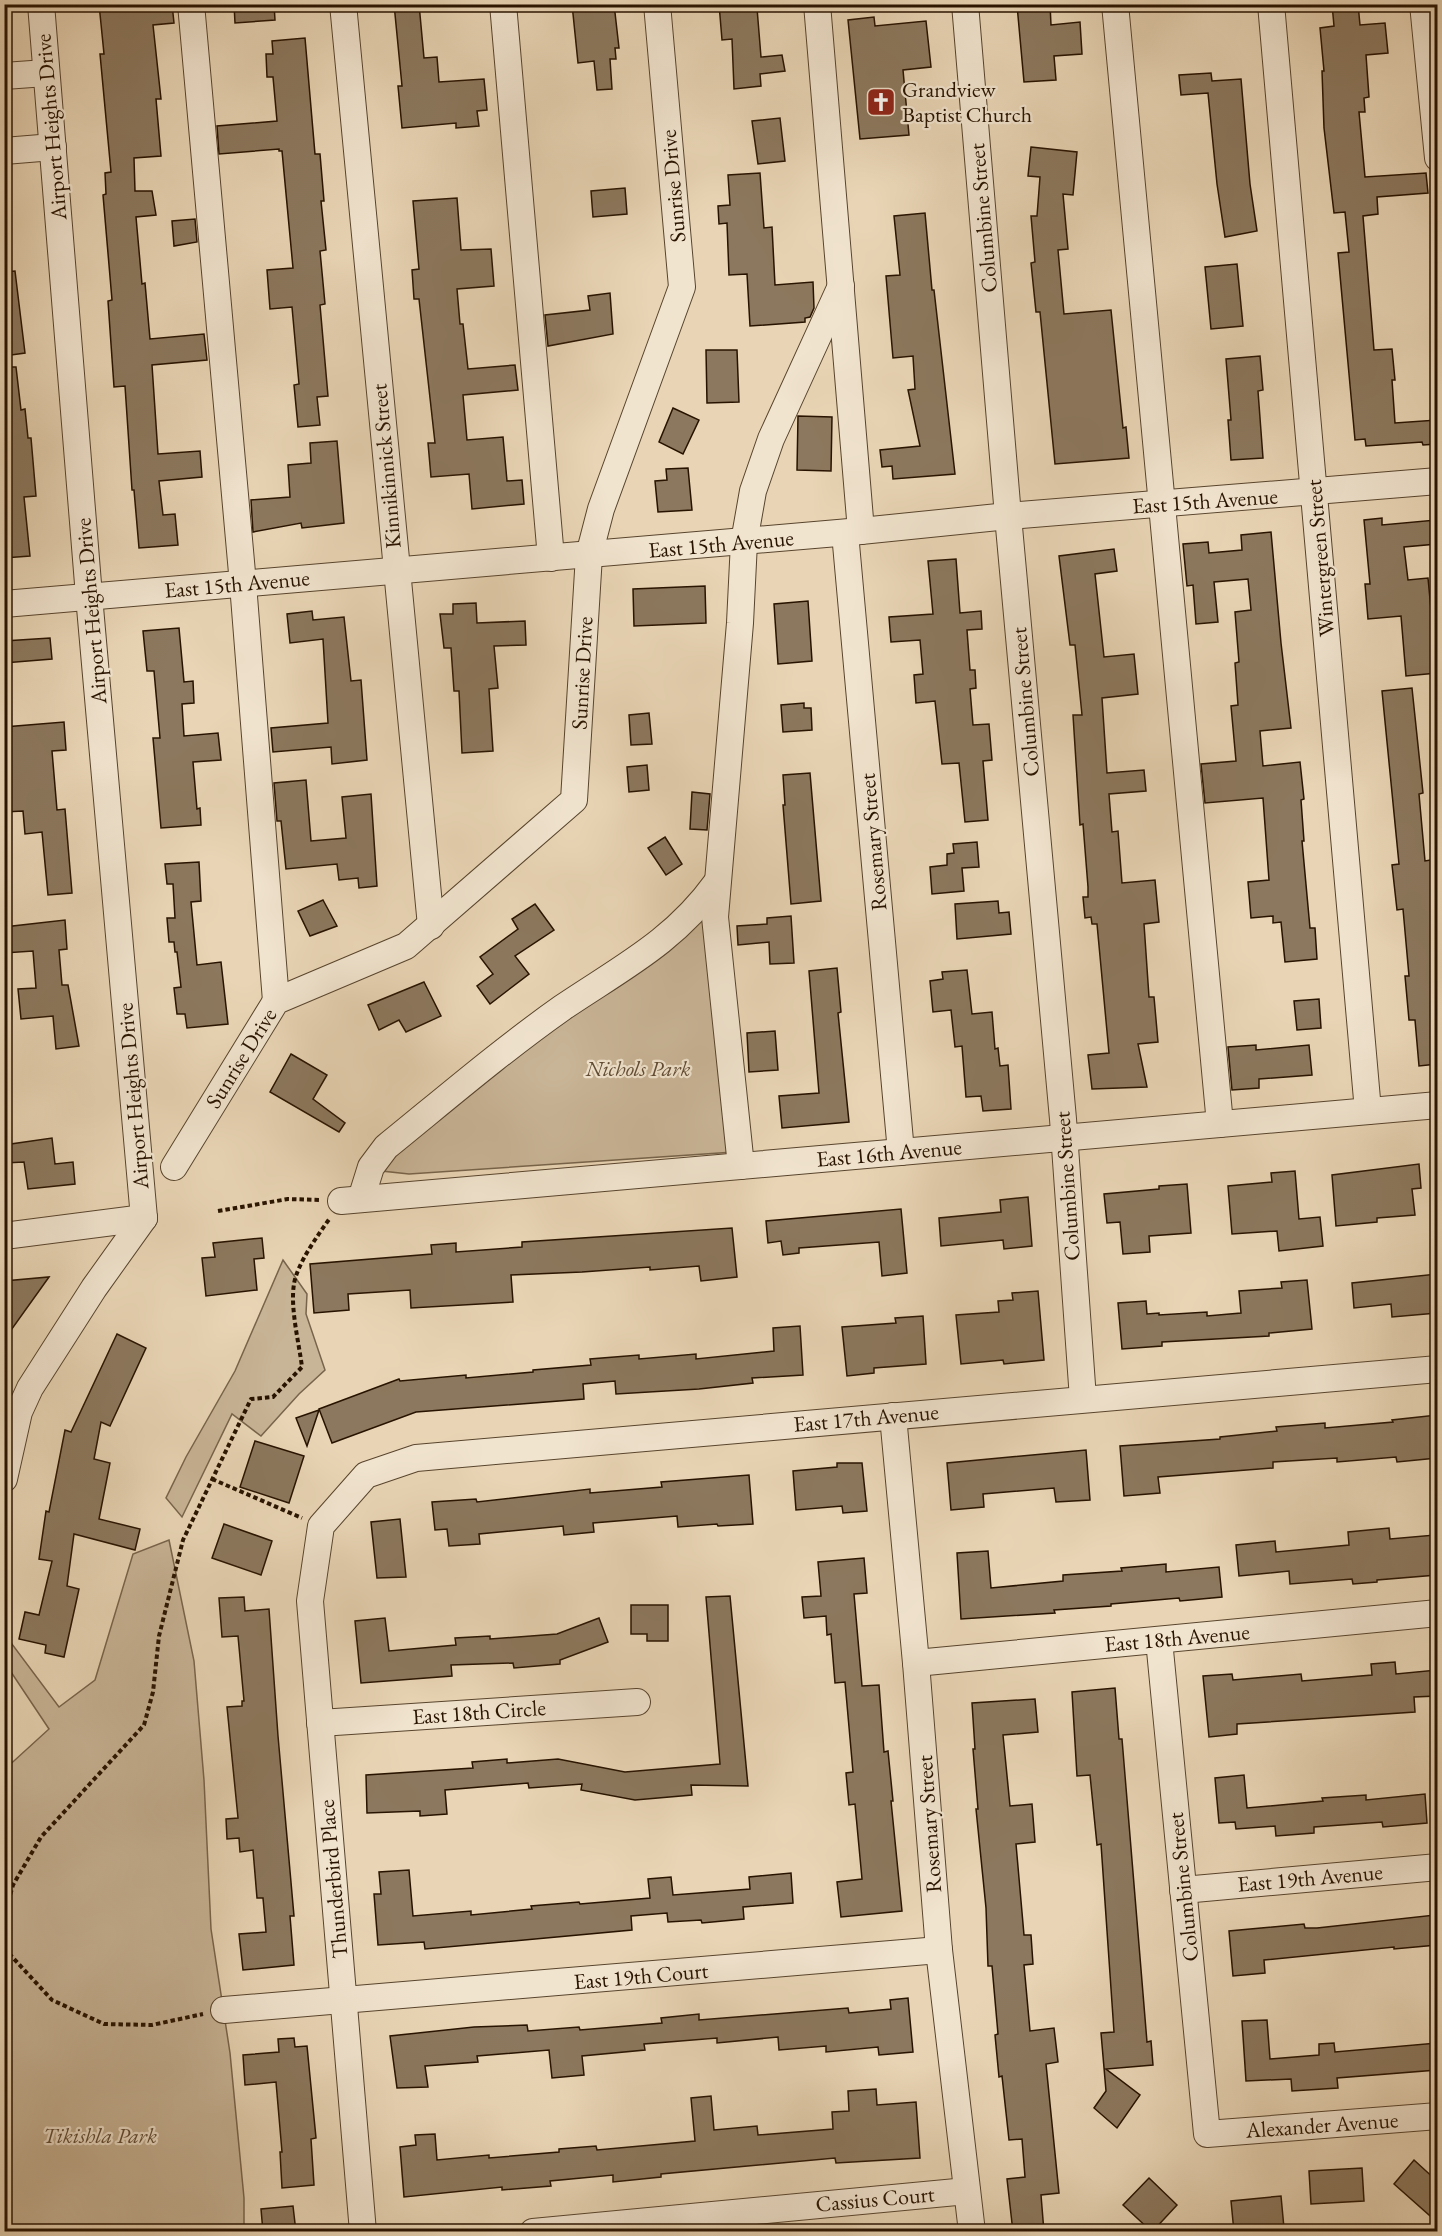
<svg xmlns="http://www.w3.org/2000/svg" width="1442" height="2236" font-family="'EB Garamond',serif">
<rect width="100%" height="100%" fill="#e9d5b5"/>
<filter id="stains"><feTurbulence type="fractalNoise" baseFrequency=".00333" numOctaves="4"/><feColorMatrix values="0 0 0 0 .2 0 0 0 0 .09 0 0 0 0 .02 0 0 0 .5 -.17"/></filter>
<radialGradient id="worn" r=".72"><stop offset=".6" stop-color="#630" stop-opacity="0"/><stop offset="1" stop-color="#630" stop-opacity=".3"/></radialGradient>
<!-- green -->
<g fill="#c8b496" stroke="#78644b" stroke-width="1.5">
<path d="M696,917l18,13 20,222 -325,22 -27,-3 10,-27z"/>
<path d="M283,1260l24,34 -1,20 19,56 -26,24 -38,42 -29,-22 -50,103 -16,-19 20,-41 49,-86z"/>
<path d="M169,1540l25,121 10,119 7,149 19,124 14,145v33h-239l-1,-461 45,-41 -44,-66v-25l4,2 50,67 36,-27 38,-126z"/>
</g>
<!-- building -->
<g fill="#8c785e" stroke="#281300" stroke-width="1.5">
<path d="M99,4h73l2,19 -21,2 8,74h-5l5,57 -27,2 1,33h17l4,24 -20,2 6,67 3,-1 5,56 54,-5 3,26 -55,5 6,89 42,-3 2,26 -43,4 4,34 12,-1 3,31 -39,3 -5,-58h-2l-7,-104 -11,1 -6,-86 4,-1 -9,-105 3,-1 -1,-21 6,-1 -11,-118h4z"/>
<path d="M234,4h40l1,16 -40,3z"/>
<path d="M394,4h25l5,54 13,-1 2,25 45,-3 3,31 -10,1 2,15 -23,2v-5l-54,5 -4,-42h4z"/>
<path d="M572,4h42l5,44h-4l1,11h-6l2,30 -15,1 -3,-29 -16,2z"/>
<path d="M719,4h26v5l12,-1 4,49 21,-2 3,16 -25,3 1,12 -27,3 -2,-50 -10,1z"/>
<path d="M1050,4l1,21 29,-3 2,32 -28,2 2,24 -32,2 -7,-77z"/>
<path d="M1332,4h26l2,21 25,-2 3,30 -22,2 3,42 -5,1 1,14h-6l6,65 61,-4 2,20 -51,4 1,17 -15,2 11,134 18,-1 3,31h-3l3,43 42,-3v24l-14,1 -1,-3 -56,4 -1,-7 -10,1 -17,-187 11,-1 -4,-40 -11,1 -10,-85 -2,-57h2l-4,-43 14,-2z"/>
<path d="M874,17l1,9 51,-5 5,46 -28,3 6,65 -49,4 -12,-119z"/>
<path d="M305,38l10,116h5l4,47h-3l5,49 -6,1 5,53 -5,1 8,91 -11,1 3,28 -22,2 -4,-42 5,-1 -7,-77 -22,2 -3,-39 26,-2 -11,-117h-3v-2l-60,5 -2,-28 60,-5 -4,-44h-6l-1,-23h7l-1,-13z"/>
<path d="M1211,73l1,8 29,-2 9,105 7,47 -32,6 -8,-53 -9,-91 -27,2 -2,-20z"/>
<path d="M780,118l5,43 -27,3 -6,-43z"/>
<path d="M1031,147l46,5 -4,43 -10,-1 5,55 -10,1 6,64 47,-4 12,118 3,-1 3,31 -74,6 -15,-152h-4l-5,-49 4,-1 -4,-46h6l3,-39 -12,-1z"/>
<path d="M760,173l4,55 8,-1 3,58 38,-3 1,26 -4,9 -5,1v4l-55,4 -3,-52 -18,1 -2,-52 -8,1 -1,-18 12,-1 -2,-30z"/>
<path d="M625,188l2,26 -34,3 -2,-26z"/>
<path d="M457,198l4,52 30,-1 3,37 -37,3 3,35h3l5,45 47,-4 3,25 -55,5 4,45 36,-3 4,44 15,-1 2,24 -52,5 -3,-35 -38,3 -3,-34h7l-16,-144h-5l-2,-29 7,-1 -6,-68z"/>
<path d="M925,213l7,77h2l21,184 -62,5 -1,-13 -10,1 -2,-17 40,-4 -12,-56 7,-1 -2,-33 -20,2 -7,-82 14,-1 -6,-59z"/>
<path d="M195,219l2,23 -23,4 -2,-25z"/>
<path d="M1237,264l6,62 -32,3 -6,-62z"/>
<path d="M15,271l10,82 -21,3v-84z"/>
<path d="M610,293l3,41 -65,12 -3,-31 45,-5 -2,-14z"/>
<path d="M706,350h31l2,52 -32,1z"/>
<path d="M1260,356l3,34 -5,1 5,67 -32,2 -3,-40h3l-5,-61z"/>
<path d="M4,367h12l5,43 4,-1 3,29h3l5,58 -12,1 6,59 -26,2v-30l6,-1 -6,-64z"/>
<path d="M673,408l26,12 -16,34 -24,-12z"/>
<path d="M798,416l34,1 -1,54 -34,-1z"/>
<path d="M337,441l7,82 -42,5 -1,-5 -48,9 -2,-32 39,-3 -2,-32 23,-2 -1,-20z"/>
<path d="M688,468l4,42 -34,2 -3,-31 12,-1 -1,-11z"/>
<path d="M1382,518v7l54,-5 1,24 -33,3 4,33 20,-2 5,53h4v42l-31,3 -5,-60 -33,3 -3,-35h5l-6,-64z"/>
<path d="M1271,532l10,111 10,85 -31,3 3,35 37,-4 4,37 -3,1 3,41h-2l8,87h5l2,31 -32,3 -4,-40 -8,1v-7l-22,2 -3,-36 21,-2 -6,-82 -58,5 -4,-39 35,-3 -5,-55 7,-1 -3,-42 4,-1 -4,-50 16,-2 -3,-31 -34,3 4,40 -22,2 -3,-39 -6,1 -4,-42 25,-2 1,11 33,-3 -1,-15z"/>
<path d="M1114,549l3,22 -22,3 9,83 30,-3 4,40 -36,4 5,75 37,-3 2,21 -37,3 3,38 6,-1 4,52 33,-3 4,42 -15,2 5,73h5l4,45 -20,2 9,43 -55,2 -4,-34 21,-2 -12,-129h-5l-1,-7 -6,1 -2,-21h5v-10l-5,-63 -3,1 -7,-110h9l-7,-70h-5l-11,-89z"/>
<path d="M956,559l4,54 21,-2 1,18 -15,1 3,40h5l1,18 -6,1 3,36 16,-1 3,36 -9,1 5,59 -23,2 -6,-59 -17,1 -7,-63 -19,2 -2,-28 9,-1 -3,-34 -29,2 -2,-25 44,-3 -5,-53z"/>
<path d="M705,586l1,37 -72,3 -1,-37z"/>
<path d="M808,601l4,60 -34,3 -4,-60z"/>
<path d="M476,603l1,20 48,-2 1,24 -32,1 4,42 -9,1 4,62 -31,2 -3,-62h-5l-3,-43h-7l-4,-34h13v-10z"/>
<path d="M312,611l1,9 31,-3 7,64 10,-1 6,80 -35,4 -1,-17 -58,5 -2,-24 57,-5 -5,-84 -33,4 -3,-29z"/>
<path d="M179,628l5,54 9,-1 1,22 -12,1 2,32 34,-3 3,27 -28,2 4,47 3,-1 1,17 -40,3 -8,-90h7l-6,-67h-7l-4,-40z"/>
<path d="M50,638l2,21 -48,4v-22z"/>
<path d="M1412,688l11,105 -4,1 6,67 12,-2v29h-6l6,70v9l-5,1 5,63v33l-18,2 -4,-46h-6l-4,-44h4l-6,-67 -6,1 -5,-45 7,-1 -17,-173z"/>
<path d="M804,703v5h7l1,22 -29,2 -2,-27z"/>
<path d="M649,713l3,31 -21,1 -2,-30z"/>
<path d="M64,722l2,28 -14,1 5,59 8,-1 7,84 -24,2 -6,-63 -17,2 -2,-23 -19,1v-85z"/>
<path d="M647,765l2,25 -20,2 -2,-25z"/>
<path d="M810,773l11,128 -30,3 -8,-99h2l-2,-30z"/>
<path d="M306,780l5,61 35,-3 -4,-41 29,-3 6,92 -18,2 -1,-10 -19,2 -2,-16 -51,5 -5,-48h-4l-3,-38z"/>
<path d="M692,792l18,2 -3,36 -17,-1z"/>
<path d="M665,837l17,27 -16,11 -18,-27z"/>
<path d="M977,842l2,25 -17,1 2,23 -32,3 -2,-27 17,-2v-11l7,-1 -1,-9z"/>
<path d="M199,862l2,39 -10,1 6,63 24,-3 7,62 -41,4 -2,-14h-8l-3,-26 7,-1 -4,-35h-2l-1,-10h-5l-2,-24h8l-2,-34h-6l-2,-20z"/>
<path d="M323,900l14,26 -27,10 -12,-25z"/>
<path d="M998,901l1,12 10,-1 2,22 -54,5 -2,-35z"/>
<path d="M535,904l19,26 -39,26 14,18 -39,30 -13,-18 16,-12 -13,-17 38,-28 -6,-10z"/>
<path d="M791,916l3,47 -24,1 -1,-22 -31,3 -1,-19 30,-2v-6z"/>
<path d="M65,920l2,29 -8,1 3,35h6l11,61 -23,3 -3,-33 -32,3 -3,-30 18,-1 -3,-37 -29,2v-26z"/>
<path d="M837,968l4,44 -3,1 11,109 -67,6 -3,-32 40,-3 -10,-122z"/>
<path d="M967,970l5,44 20,-2 3,37 3,-1 2,18 8,-1 3,44 -28,2 -2,-15 -15,1 -4,-51 -7,1 -4,-37 -18,2 -3,-31 13,-2 -1,-7z"/>
<path d="M424,982l17,34 -35,16 -7,-12 -20,10 -11,-25z"/>
<path d="M1319,999l2,29 -24,2 -3,-29z"/>
<path d="M775,1031l3,39 -29,2 -2,-39z"/>
<path d="M1256,1045v5l53,-5 3,30 -53,4v9l-27,2 -4,-43z"/>
<path d="M291,1054l36,21 -14,24 32,24 -6,9 -69,-40z"/>
<path d="M52,1138l3,26 18,-2 2,22 -47,5 -4,-27 -20,1v-18z"/>
<path d="M1419,1164l2,24 -9,1 3,26 -38,3v4l-41,4 -4,-51z"/>
<path d="M1295,1171l4,48 21,-2 3,29 -44,5 -2,-20 -45,3 -4,-48 44,-4 -1,-9z"/>
<path d="M1187,1184l4,49 -42,3 1,16 -27,2 -3,-32 -13,1 -3,-29 55,-5v-3z"/>
<path d="M1028,1197l4,49 -28,3 -1,-9 -62,6 -2,-28 62,-6 -1,-12z"/>
<path d="M901,1209l6,64 -25,3 -3,-34 -80,6v5l-16,2 -2,-14 -13,2 -2,-22z"/>
<path d="M732,1228l5,49 -36,4 -2,-15 -49,4v-3l-68,5 -71,3 2,27 -102,6 -1,-18 -62,4 1,16 -35,3 -4,-49 122,-10 -1,-9 25,-2v9l66,-5v-5z"/>
<path d="M262,1238l2,20 -10,1 3,31 -51,6 -4,-38 13,-1 -2,-14z"/>
<path d="M1437,1274v39l-45,4 -1,-13 -37,4 -2,-25z"/>
<path d="M49,1277l-45,63v-59z"/>
<path d="M1307,1280l5,49 -43,4v3l-107,6v4l-40,3 -4,-46 28,-2 1,13 12,-1v2l48,-3v4l34,-3 -2,-22 43,-3 -1,-6z"/>
<path d="M1038,1291l6,69 -40,4 -1,-4 -42,4 -5,-49 43,-3 -1,-11 15,-1 -1,-7z"/>
<path d="M923,1316l3,48 -52,4v5l-27,3 -5,-49 54,-4 -1,-5z"/>
<path d="M800,1326l3,49 -51,3 1,5 -54,6 -83,5 -1,-13 -32,3 1,15 -168,13 -84,31 -13,-34 80,-30 1,2 66,-6v3l67,-6v-2l58,-5 -1,-6 49,-4v4l57,-5v5l78,-8 -1,-23z"/>
<path d="M117,1334l29,14 -36,78 -9,-4 -7,37 16,4 -11,56 41,10 -5,21 -61,-16 -7,52 12,3 -15,68 -19,-4 1,-8 -27,-6 6,-27 14,3 13,-54 -13,-2 7,-48 3,1 16,-82 6,2z"/>
<path d="M319,1410l-12,36 -11,-28z"/>
<path d="M1437,1415v43l-40,4 -1,-5 -59,5v-4l-64,4v6l-115,9 2,16 -36,3 -4,-50 100,-7v-2l57,-6 -1,-4 49,-4v5l68,-6 -1,-2z"/>
<path d="M255,1441l49,15 -15,47 -49,-16z"/>
<path d="M1086,1450l4,50 -34,2 -2,-14 -71,6 1,13 -33,3 -4,-47z"/>
<path d="M837,1463h25l5,48 -24,2 -1,-7 -46,4 -3,-39 44,-4z"/>
<path d="M749,1475l4,49 -35,2 -1,-2 -39,3 -1,-11 -84,7 1,9 -30,3 -1,-9 -84,8 1,10 -31,2 -2,-17 -12,1 -3,-28 44,-3 1,3 113,-13v4l72,-6 -1,-5z"/>
<path d="M400,1519l6,58 -29,1 -6,-56z"/>
<path d="M224,1524l48,17 -11,34 -49,-17z"/>
<path d="M1389,1528l1,11 45,-4 2,40 -60,5v2l-24,2 -1,-5 -62,5 -1,-13 -50,5 -3,-31 39,-4 1,11 73,-7 -1,-13z"/>
<path d="M988,1551l3,37 72,-7v-6l59,-4 -1,-3 45,-4v8l53,-5 3,30 -42,4 -1,-3 -68,6v2l-57,4 1,3 -94,6 -4,-66z"/>
<path d="M864,1558l3,35 -13,1 8,92 17,-1 5,67 4,-1 5,50h-2l11,110 -61,6 -4,-35 25,-3 -7,-75 -6,1 -3,-32 7,-1 -8,-90 -10,1 -4,-49 -4,1 -1,-19 -22,2 -2,-21 19,-1 -3,-34z"/>
<path d="M730,1596l18,190 -57,-1 1,10 -57,5 -54,-10 1,-6 -53,4 -1,-5 -83,7 2,24 -27,2v-5l-53,2 -1,-38 107,-7 -1,-6 35,-3v4l51,-4 67,13 95,-8 -14,-167z"/>
<path d="M244,1597l1,14 24,-2 9,127 16,180h-4l4,49 -51,5 -4,-36 27,-2 -3,-34h-6l-4,-48 -13,2 -1,-14 -12,1 -1,-20 12,-1 -11,-111 15,-1v-5h2l-6,-65 -16,1 -3,-39z"/>
<path d="M631,1605h37v36h-21v-7h-16z"/>
<path d="M385,1618l4,33 67,-6 -1,-7 35,-2v3l67,-5 42,-16 9,24 -48,18v4l-46,4 -1,-5 -62,2 1,11 -91,7 -6,-62z"/>
<path d="M1395,1662l1,12 41,-4v26l-23,1 1,15 -178,12v10l-28,3 -6,-61 29,-2 1,6 68,-6 1,7 70,-6 -1,-11z"/>
<path d="M1115,1688l4,51h3l25,303 4,-1 2,24 -47,4 34,26 -23,33 -23,-20 12,-17 -5,-58 13,-1 -13,-188 -4,1 -7,-70 -13,1 -5,-84z"/>
<path d="M1035,1699l3,33 -35,3 7,71 22,-2 3,38 -19,2 8,91h7l2,29 -9,1 6,66 24,-3 4,34 -12,2 13,129 -18,2 3,37h-31l-6,-53 18,-2 -3,-38 -13,1 -7,-64 -3,1 -4,-42 3,-1 -6,-68h-4l-2,-58 -10,-99h2l-5,-60h2l-3,-46z"/>
<path d="M1244,1775l3,33 76,-7 -1,-3 44,-3v5l59,-6 2,29 -44,4 -1,-5 -68,5v6l-38,3 -1,-10 -39,3 -1,-7 -16,1 -4,-45z"/>
<path d="M409,1870l4,46 58,-5v4l61,-6 -1,-3 48,-4 1,2 70,-6 -2,-19 23,-2 2,18 77,-6 -1,-12 42,-4 2,30 -50,4 1,12 -42,4 -1,-3 -33,2 -1,-9 -36,3 1,14 -207,19 -1,-7 -46,3 -4,-51h7l-2,-22z"/>
<path d="M1435,1915l2,30 -43,4v-2l-130,13 1,13 -32,3 -4,-45 75,-7 1,4h12z"/>
<path d="M908,1998l5,54 -34,3 -1,-8 -52,5v-6l-47,4 -1,-13 -61,6v-5l-73,6 1,6 -63,6 2,19 -32,3 -3,-28 -72,6 1,6 -53,4 3,21 -31,1 -7,-52 84,-9 53,-2 1,6 51,-4 1,3 82,-7 -1,-5 38,-4v6l149,-12 1,5 42,-4 -1,-9z"/>
<path d="M1267,2020l3,39 49,-4v-11l15,-1 1,9 102,-9v27l-100,8 1,10 -46,3 -1,-12 -45,2 -4,-60z"/>
<path d="M294,2038l1,9 12,-1 9,92 -5,1 3,46 -32,3 -2,-36h2l-6,-70 -31,3 -2,-30 36,-3 -1,-13z"/>
<path d="M876,2089l1,16 39,-3 4,56 -84,5 -1,-5 -174,16v3l-48,5v-7l-63,6 1,5 -49,4v-3l-98,10 -4,-50 16,-2 -1,-10 20,-1 2,26 52,-5v3l70,-6v-3l37,-3 1,4 98,-9 -4,-43 20,-2 3,34 43,-4 1,9 75,-6 -1,-17 17,-1 -1,-20z"/>
<path d="M1414,2160l23,21v41l-43,-38z"/>
<path d="M1362,2168l2,33 -53,3 -2,-33z"/>
<path d="M1149,2178l28,27 -25,27 -29,-27z"/>
<path d="M1281,2196l3,32 -50,4 -3,-31z"/>
<path d="M293,2206l3,26h-33l-2,-23z"/>
</g>
<g fill="none" stroke-linecap="round" stroke-linejoin="round">
<!-- minor casing -->
<g stroke="#58442d" stroke-width="28">
<g id="minor">
<path d="M41,4l48,592 55,622"/>
<path d="M191,4l52,580 33,417"/>
<path d="M343,4l88,922"/>
<path d="M503,4l48,554"/>
<path d="M817,4l44,527"/>
<path d="M965,4l43,512 55,603 20,280"/>
<path d="M1115,4l105,1120"/>
<path d="M1271,4l97,1107"/>
<path d="M1423,4l15,154"/>
<path d="M4,76l42,-3"/>
<path d="M4,151l49,-4"/>
<path d="M845,533l56,619"/>
<path d="M4,604l857,-73 147,-15 430,-35"/>
<path d="M741,1166l-26,-249 25,-294 4,-81 9,-51 18,-52 70,-153"/>
<path d="M174,1167l102,-166 130,-55 168,-146 15,-245 12,-46 81,-222 -25,-283"/>
<path d="M361,1199l10,-32 15,-20c58,-47 115,-96 176,-139 59,-40 112,-66 155,-126"/>
<path d="M341,1201l1097,-96"/>
<path d="M4,1236l140,-18"/>
<path d="M893,1416l23,247 23,287 33,282"/>
<path d="M4,1479l15,-67 11,-24 64,-100 50,-70"/>
<path d="M1159,1640l48,494 231,-18"/>
<path d="M916,1663l522,-50"/>
<path d="M320,1723l317,-21"/>
<path d="M1183,1890l255,-23"/>
<path d="M224,2010l715,-60"/>
<path d="M363,2232l-53,-631 11,-75 45,-51 50,-17 1022,-89"/>
<path d="M533,2232l434,-41"/>
</g>
</g>
<!-- path -->
<g stroke="#281300" stroke-width="4" stroke-dasharray="4.5 3" stroke-linecap="butt">
<path d="M11,4l1,2"/>
<path d="M218,1211l70,-12 31,1"/>
<path d="M212,1479l90,39"/>
<path d="M4,1916l9,-31 28,-48 103,-112 9,-33 6,-56 24,-96 68,-141 22,-2 29,-30c-3,-24 -12,-59 -8,-83 3,-20 24,-49 36,-66"/>
<path d="M4,1948l48,52 52,24 48,1 51,-11"/>
</g>
<!-- minor -->
<use href="#minor" stroke="#f1e4cf" stroke-width="26"/>
</g>
<!-- icons -->
<defs>
<g id="church-square" transform="scale(1.5)"><rect x="-9" y="-9" width="18" height="18" rx="4" fill="#8f2418" stroke="#f1e4cf"/><path d="M-1.2-6h2.4v3.5h3.3v2.4h-3.3V6h-2.4V-.1h-3.3v-2.4h3.3Z" fill="#fff"/></g>
</defs>
<g fill-rule="evenodd">
<use href="#church-square" x="881" y="102"/>
</g>
<g text-anchor="middle" dominant-baseline="central" stroke-width="4.5" stroke-linejoin="round" paint-order="stroke">
<!-- poi labels -->
<g font-size="22" fill="#281300" stroke="#f1e4cf" text-anchor="start">
<text x="902" y="89">Grandview<tspan x="902" dy="25">Baptist Church</tspan></text>
</g>
<!-- street labels -->
<g font-size="22" fill="#281300" stroke="#f1e4cf">
<text transform="translate(51 127) rotate(-95)">Airport Heights Drive</text>
<text transform="translate(673 186) rotate(-95)">Sunrise Drive</text>
<text transform="translate(983 218) rotate(-95)">Columbine Street</text>
<text transform="translate(386 466) rotate(-95)">Kinnikinnick Street</text>
<text transform="translate(1205 501) rotate(-4)">East 15th Avenue</text>
<text transform="translate(721 544) rotate(-5)">East 15th Avenue</text>
<text transform="translate(1320 558) rotate(-95)">Wintergreen Street</text>
<text transform="translate(237 584) rotate(-5)">East 15th Avenue</text>
<text transform="translate(91 611) rotate(-95)">Airport Heights Drive</text>
<text transform="translate(582 673) rotate(-87)">Sunrise Drive</text>
<text transform="translate(1025 702) rotate(-95)">Columbine Street</text>
<text transform="translate(873 842) rotate(-95)">Rosemary Street</text>
<text transform="translate(241 1058) rotate(-58)">Sunrise Drive</text>
<text transform="translate(133 1096) rotate(-95)">Airport Heights Drive</text>
<text transform="translate(889 1153) rotate(-5)">East 16th Avenue</text>
<text transform="translate(1067 1186) rotate(-94)">Columbine Street</text>
<text transform="translate(866 1418) rotate(-5)">East 17th Avenue</text>
<text transform="translate(1177 1638) rotate(-5)">East 18th Avenue</text>
<text transform="translate(479 1712) rotate(-4)">East 18th Circle</text>
<text transform="translate(929 1824) rotate(-94)">Rosemary Street</text>
<text transform="translate(1310 1878) rotate(-5)">East 19th Avenue</text>
<text transform="translate(333 1879) rotate(-95)">Thunderbird Place</text>
<text transform="translate(1183 1887) rotate(-96)">Columbine Street</text>
<text transform="translate(641 1976) rotate(-5)">East 19th Court</text>
<text transform="translate(1322 2125) rotate(-4)">Alexander Avenue</text>
<text transform="translate(875 2199) rotate(-5)">Cassius Court</text>
</g>
<!-- park labels -->
<g font-size="22" font-style="italic" fill="#604b34" stroke="#f1e4cf">
<text x="638" y="1068">Nichols Park</text>
<text x="100" y="2135">Tikishla Park</text>
</g>
</g>
<!-- margin -->
<rect width="1442" height="2236" fill="none" stroke="#e9d5b5" stroke-width="24"/>
<rect x="6" y="6" width="1430" height="2224" fill="none" stroke="#281300" stroke-width="3"/>
<rect x="12" y="12" width="1418" height="2212" fill="none" stroke="#281300" stroke-width="1.5"/>
<rect width="100%" height="100%" filter="url(#stains)"/>
<rect width="100%" height="100%" fill="url(#worn)"/>
</svg>
